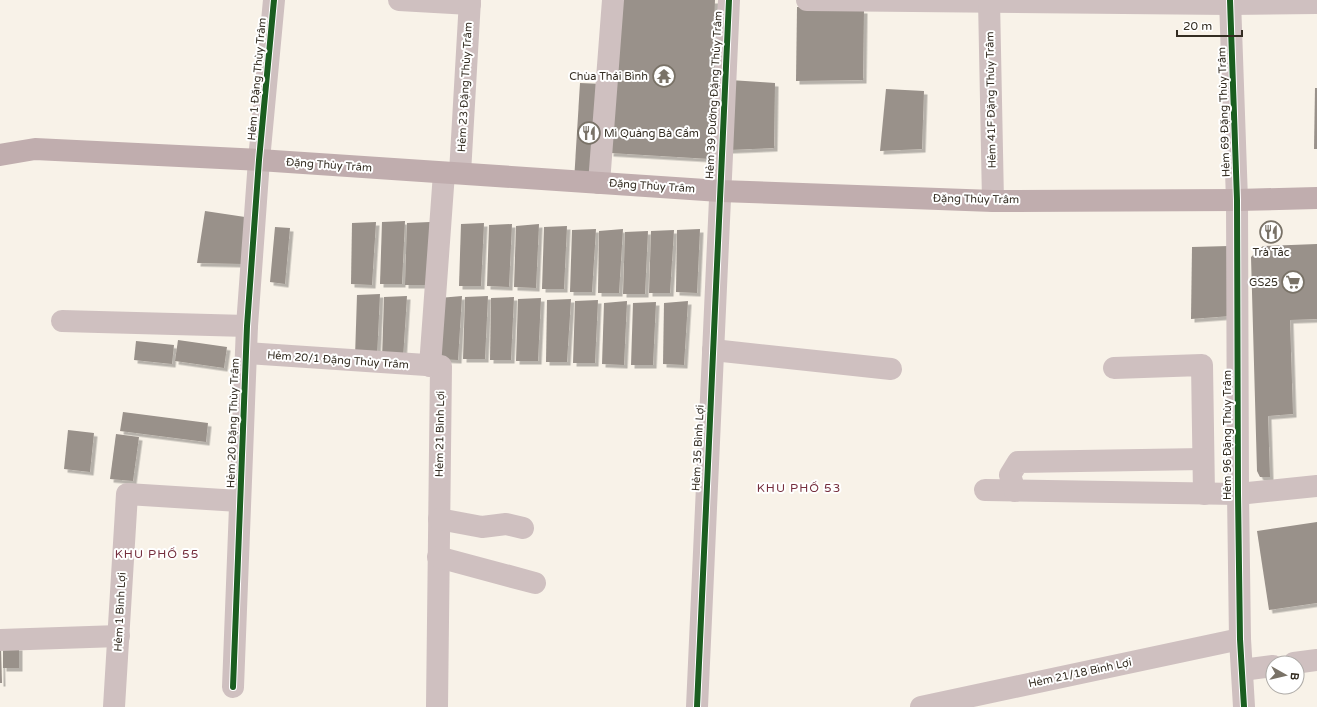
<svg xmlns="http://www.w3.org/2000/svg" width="1317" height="707" font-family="'Varela Round',sans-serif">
<defs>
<filter id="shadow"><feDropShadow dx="3.5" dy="3.5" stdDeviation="0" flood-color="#0004"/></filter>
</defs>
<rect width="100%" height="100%" fill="#f8f2e8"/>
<!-- building -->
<g fill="#99918a" filter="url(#shadow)">
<path d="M620,0h95l-5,159 -100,-6z"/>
<path d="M797,7l67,3 -1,70 -67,1z"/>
<path d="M730,80l45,3 -1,65 -45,2z"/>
<path d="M580,83l23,1 -4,99 -25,-2z"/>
<path d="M1315,88h2v61h-3z"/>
<path d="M886,89l38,2 -2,58 -42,2z"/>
<path d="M205,211l40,6 -2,47 -46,-1z"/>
<path d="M405,221l-3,63h-22l2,-62z"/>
<path d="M376,222l-4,63 -21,-1 1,-61z"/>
<path d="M430,222l-4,63h-21l2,-62z"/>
<path d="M484,223l-3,63h-22l2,-62z"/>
<path d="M512,224l-3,63 -22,-1 2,-61z"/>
<path d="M539,224l-3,64 -22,-1 2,-61z"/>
<path d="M567,226l-3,63h-22l2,-62z"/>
<path d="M275,227l15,1 -5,56 -15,-2z"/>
<path d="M596,229l-4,63h-22l2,-62z"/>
<path d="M623,229l-4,64h-21l1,-62z"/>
<path d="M700,229l-3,64 -21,-1 1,-62z"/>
<path d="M674,230l-4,63h-21l2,-62z"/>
<path d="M648,231l-3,63h-22l2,-62z"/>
<path d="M1317,244v75l-27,1 3,94 -25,2 2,61h-10l-3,-6 -6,-214 12,-11z"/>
<path d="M1229,246l2,70 -40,3 1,-72z"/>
<path d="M380,294l-3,63h-22l2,-62z"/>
<path d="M407,296l-4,63h-21l2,-62z"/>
<path d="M462,296l-4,64 -21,-1 2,-61z"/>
<path d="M488,296l-3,63h-22l2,-62z"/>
<path d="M514,297l-3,63h-21l1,-62z"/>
<path d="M541,298l-3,63h-22l2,-62z"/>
<path d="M571,299l-4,63h-21l1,-62z"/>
<path d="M598,300l-3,63h-22l2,-62z"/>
<path d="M627,301l-3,64 -22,-1 2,-61z"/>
<path d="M688,301l-4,64 -21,-1 1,-61z"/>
<path d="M656,302l-3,63h-22l2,-62z"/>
<path d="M178,340l49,7 -3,21 -49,-7z"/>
<path d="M136,341l38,4 -2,19 -38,-4z"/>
<path d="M123,412l85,11 -2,19 -86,-11z"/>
<path d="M68,430l26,3 -4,39 -26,-3z"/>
<path d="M116,434l23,3 -6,44 -23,-2z"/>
<path d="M1317,522v81l-48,7 -12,-79z"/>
<rect x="3" y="647" width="16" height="21"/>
<path d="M0,648h1l1,35h-2z"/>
</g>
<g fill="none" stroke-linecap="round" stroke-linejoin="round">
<!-- minor -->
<g stroke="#cfc0c0" stroke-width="22">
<path d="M399,0l71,4"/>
<path d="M807,0l423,4 87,-1"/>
<path d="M989,0l4,201"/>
<path d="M1230,0l7,200 1,294 2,145 4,68"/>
<path d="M460,173l10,-173"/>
<path d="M599,183l14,-183"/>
<path d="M62,321l185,5"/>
<path d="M713,350l178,19"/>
<path d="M246,353l195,13 -4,341"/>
<path d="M430,366l14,-193"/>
<path d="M1114,368l88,-3 2,129"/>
<path d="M985,490l253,4 79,-8"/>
<path d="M1015,491l-5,-16 8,-13 185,-3"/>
<path d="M439,519l43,8 24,-3 17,4"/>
<path d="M438,557l97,26"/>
<path d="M0,640l119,-4"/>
<path d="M1294,663l23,-3"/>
<path d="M1242,670l31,-4"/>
<path d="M233,687l14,-361 12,-166 15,-160"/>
<path d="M114,707l13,-213 112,7"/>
<path d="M697,707l32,-707"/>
<path d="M921,707l319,-68"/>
</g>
<!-- major -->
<path stroke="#c0adae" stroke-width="22" d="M0,155l35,-6 224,11 461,31 273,10 244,-1 80,-2"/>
<!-- cycleway casing -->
<g stroke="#fff" stroke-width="8">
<g id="cycleway">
<path d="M1230,0l7,200 1,294 2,145 4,68"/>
<path d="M233,687l14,-361 12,-166 15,-160"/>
<path d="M697,707l32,-707"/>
</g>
</g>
<!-- cycleway -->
<use href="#cycleway" stroke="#1b5e20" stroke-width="6"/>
</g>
<!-- icons -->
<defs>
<g id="temple-ring" transform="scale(1.15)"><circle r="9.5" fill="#fff" stroke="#797267" stroke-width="1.5"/><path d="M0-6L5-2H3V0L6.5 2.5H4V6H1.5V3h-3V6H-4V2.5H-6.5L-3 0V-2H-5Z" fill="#797267"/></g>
<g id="restaurant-ring" transform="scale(1.15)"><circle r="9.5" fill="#fff" stroke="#797267" stroke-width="1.5"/><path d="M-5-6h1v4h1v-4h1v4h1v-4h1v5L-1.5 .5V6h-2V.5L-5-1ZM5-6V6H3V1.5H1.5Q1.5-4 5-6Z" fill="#797267"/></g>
<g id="supermarket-ring" transform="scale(1.15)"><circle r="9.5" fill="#fff" stroke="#797267" stroke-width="1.5"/><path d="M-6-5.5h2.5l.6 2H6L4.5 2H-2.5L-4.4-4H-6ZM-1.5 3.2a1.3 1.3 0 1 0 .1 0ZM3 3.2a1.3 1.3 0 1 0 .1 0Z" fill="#797267"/></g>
</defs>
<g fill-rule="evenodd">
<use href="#temple-ring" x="664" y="76"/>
<use href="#restaurant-ring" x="589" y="133"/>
<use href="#restaurant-ring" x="1271" y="232"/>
<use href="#supermarket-ring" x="1293" y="282"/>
</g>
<g text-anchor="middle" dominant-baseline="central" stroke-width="4" stroke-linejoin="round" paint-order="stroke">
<!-- poi labels -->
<g font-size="11" fill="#342d22" stroke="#fff" text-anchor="end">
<text x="648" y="76">Chùa Thái Bình</text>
<text x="604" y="133" text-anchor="start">Mì Quảng Bà Cẩm</text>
<text x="1271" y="252" text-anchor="middle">Trà Tắc</text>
<text x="1278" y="282">GS25</text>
</g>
<!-- street labels -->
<g font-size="11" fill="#342d22" stroke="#fff">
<text transform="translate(257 79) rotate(-85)">Hẻm 1 Đặng Thùy Trâm</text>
<text transform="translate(465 87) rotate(-87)">Hẻm 23 Đặng Thùy Trâm</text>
<text transform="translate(714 95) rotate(-87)">Hẻm 39 Đường Đặng Thùy Trâm</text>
<text transform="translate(991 100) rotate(-91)">Hẻm 41F Đặng Thùy Trâm</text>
<text transform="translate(1224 112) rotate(-92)">Hẻm 69 Đặng Thùy Trâm</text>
<text transform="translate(329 165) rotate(4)">Đặng Thùy Trâm</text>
<text transform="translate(652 186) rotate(4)">Đặng Thùy Trâm</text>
<text transform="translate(976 199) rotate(1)">Đặng Thùy Trâm</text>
<text transform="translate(338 360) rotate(4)">Hẻm 20/1 Đặng Thùy Trâm</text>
<text transform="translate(233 423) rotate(-88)">Hẻm 20 Đặng Thùy Trâm</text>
<text transform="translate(440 434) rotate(-89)">Hẻm 21 Bình Lợi</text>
<text transform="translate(1227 435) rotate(-90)">Hẻm 96 Đặng Thùy Trâm</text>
<text transform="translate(698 448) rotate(-87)">Hẻm 35 Bình Lợi</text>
<text transform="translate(120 612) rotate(-87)">Hẻm 1 Bình Lợi</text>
<text transform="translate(1080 673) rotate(-12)">Hẻm 21/18 Bình Lợi</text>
</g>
<!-- neighbourhood labels -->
<g font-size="12" letter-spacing="1" fill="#752e3d" stroke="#fff">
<text x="799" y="488">KHU PHỐ 53</text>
<text x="157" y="554">KHU PHỐ 55</text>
</g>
</g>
<!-- north arrow -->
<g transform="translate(1285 675) rotate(98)"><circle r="19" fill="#ffffff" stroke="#aeaba7"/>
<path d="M0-3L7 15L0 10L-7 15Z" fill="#797267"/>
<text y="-6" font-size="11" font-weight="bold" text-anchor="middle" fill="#342d22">B</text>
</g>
<!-- scale -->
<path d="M1177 30v6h65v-6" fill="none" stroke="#342d22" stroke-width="2"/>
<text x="1183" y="30" font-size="12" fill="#342d22" stroke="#ffffff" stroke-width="3" paint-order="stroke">20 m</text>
</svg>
